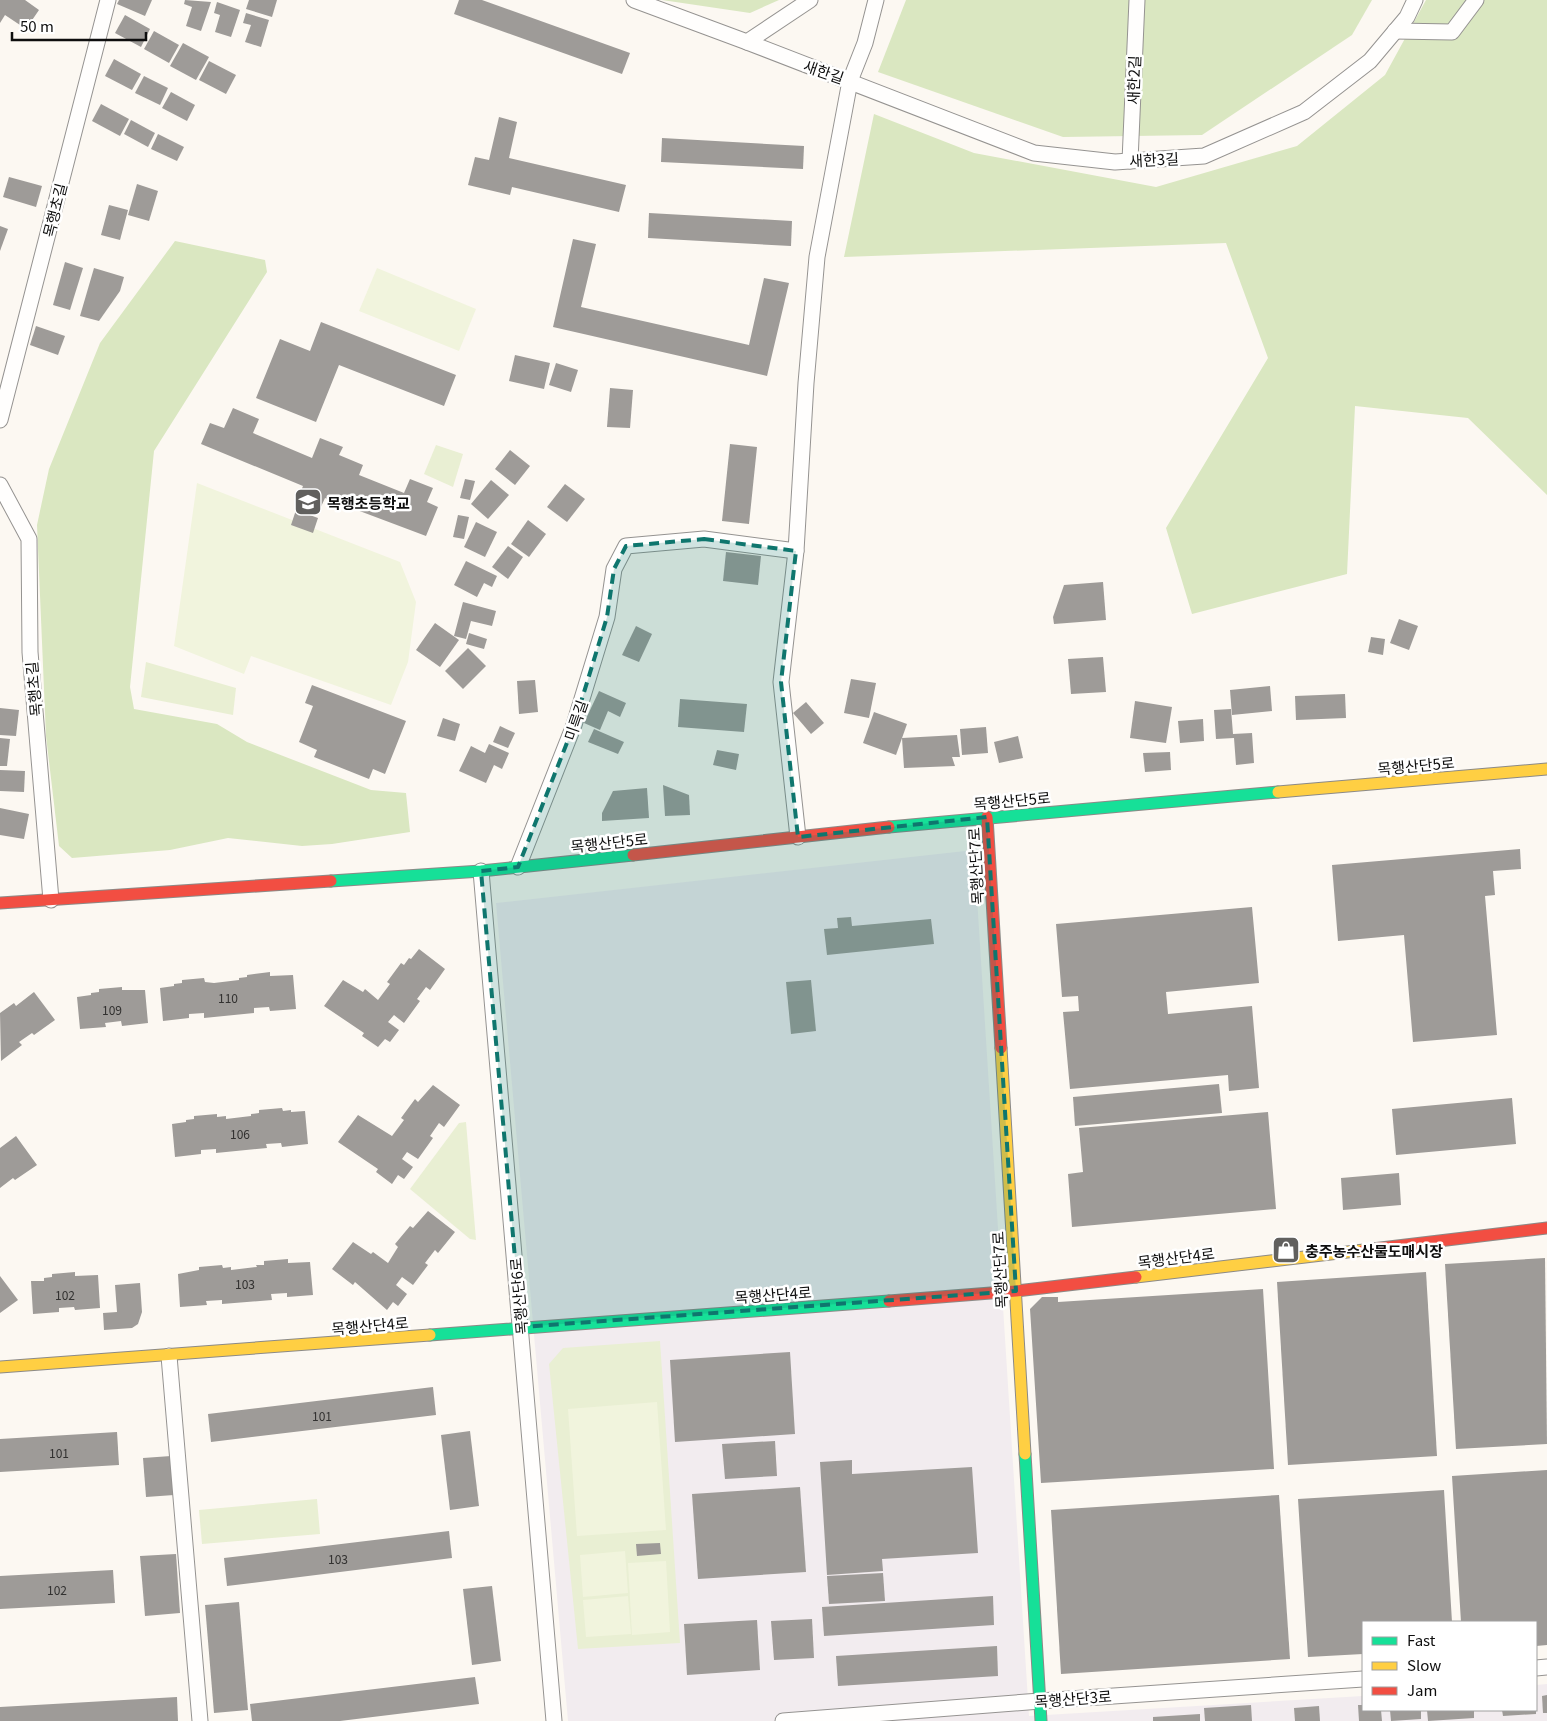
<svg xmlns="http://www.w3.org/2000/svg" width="1547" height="1721" font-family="Georgia,'Noto Sans KR',serif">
<rect width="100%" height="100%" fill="#fcf8f2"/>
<!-- industrial -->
<path fill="#f2ecef" d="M974,850l55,866 334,-20v14h173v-25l11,-1v37h-979l-72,-818z"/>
<!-- green -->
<g fill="#e9efd3">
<path d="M436,445l27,9 -10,33 -29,-13z"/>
<path d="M146,662l90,26 -3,27 -92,-18z"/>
<path d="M466,1122l10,118 -6,-1 -60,-50 49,-66z"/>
<path d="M660,1341l20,302 -102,6 -29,-285 14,-16z"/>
<path d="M317,1499l3,35 -118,10 -3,-34z"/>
</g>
<!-- forest -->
<g fill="#dae7c1">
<path d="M662,0h117l-29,13z"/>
<path d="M906,0h466l-20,35 -150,100 -139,2 -185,-65z"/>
<path d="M1426,0h121v495l-79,-77 -113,-12 -8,168 -155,40 -26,-86 102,-170 -42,-115 -382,14 30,-143 100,39 182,34 141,-41 88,-71z"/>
<path d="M175,241l90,19 2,12 -113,179 -24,236 4,22 83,15 30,18 124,48 35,3 4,39 -78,12 -30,2 -74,-8 -58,12 -98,8 -13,-12 -13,-110 -9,-211 12,-56 51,-126z"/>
</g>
<!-- pitch -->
<g fill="#f1f4dd">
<path d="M377,268l99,41 -17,42 -100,-40z"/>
<path d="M197,483l203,79 16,40 -8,60 -17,43 -140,-49 -7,18 -70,-28z"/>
<path d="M657,1402l9,128 -89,6 -9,-127z"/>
<path d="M625,1551l3,42 -45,4 -3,-42z"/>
<path d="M666,1561l4,71 -38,3 -4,-72z"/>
<path d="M628,1596l3,38 -45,3 -3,-37z"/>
</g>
<!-- building -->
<g fill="#9e9b98">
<path d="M0,0h25l14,10 -13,19 -21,-14 -5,8z"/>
<path d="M119,0h33l-7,16 -28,-12z"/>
<path d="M185,0l26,2 -10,29 -15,-5 6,-19 -8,-3z"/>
<path d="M249,0h28l-5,17 -26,-8z"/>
<path d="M459,0h23l148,53 -8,21 -168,-60z"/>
<path d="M217,2l23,8 -9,27 -16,-5 5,-17 -6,-2z"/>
<path d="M246,13l23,7 -8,27 -16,-5 6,-17 -8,-2z"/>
<path d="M125,15l25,14 -9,18 -26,-14z"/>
<path d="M154,31l25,14 -10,18 -25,-14z"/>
<path d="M183,43l26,14 -13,23 -26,-14z"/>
<path d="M114,59l27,15 -9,16 -27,-14z"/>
<path d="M209,61l27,14 -10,19 -27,-14z"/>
<path d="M144,76l24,12 -8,17 -25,-12z"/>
<path d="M171,92l24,13 -8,16 -25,-13z"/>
<path d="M101,104l28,15 -9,17 -28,-15z"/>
<path d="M499,117l18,5 -8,36 117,27 -7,27 -107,-25 -2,8 -42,-10 7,-28 14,3z"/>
<path d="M131,120l24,13 -7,14 -24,-13z"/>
<path d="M158,134l26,13 -7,14 -26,-12z"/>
<path d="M662,138l142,8 -1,23 -142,-7z"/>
<path d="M9,177l33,9 -6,21 -33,-10z"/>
<path d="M137,184l21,7 -9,30 -21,-6z"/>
<path d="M109,205l19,5 -8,30 -19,-5z"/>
<path d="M649,213l143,8 -1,25 -143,-8z"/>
<path d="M0,226l8,3 -8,22z"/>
<path d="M573,239l23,5 -15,63 168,38 15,-67 25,5 -22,93 -214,-49z"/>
<path d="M65,262l18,6 -13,42 -17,-5z"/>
<path d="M94,268l30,9 -4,14 -21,30 -19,-5z"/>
<path d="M321,322l135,53 -12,31 -105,-41 -23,57 -60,-24 24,-59 30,12z"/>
<path d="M36,326l29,10 -7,19 -28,-10z"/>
<path d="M515,355l35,8 -6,26 -35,-8z"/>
<path d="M556,363l22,7 -7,22 -22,-7z"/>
<path d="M610,388l23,2 -3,38 -23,-1z"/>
<path d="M233,408l26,11 -6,14 59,25 8,-20 23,9 -4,8 24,10 -4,10 45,18 6,-14 23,9 -6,14 11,5 -12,29 -101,-38 -5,11 -23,-8 6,-15 -102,-42 9,-21 14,5z"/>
<path d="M730,444l27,3 -8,77 -27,-3z"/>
<path d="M510,450l20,16 -15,19 -20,-16z"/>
<path d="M465,479l10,2 -5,19 -10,-2z"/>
<path d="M491,480l18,15 -21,24 -17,-15z"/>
<path d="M565,484l20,15 -18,23 -20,-15z"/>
<path d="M296,510l22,8 -5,15 -22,-8z"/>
<path d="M458,515l11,2 -5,22 -11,-2z"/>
<path d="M528,520l18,14 -17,23 -18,-13z"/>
<path d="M476,522l21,10 -12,25 -21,-10z"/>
<path d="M508,546l15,11 -15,22 -16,-12z"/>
<path d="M726,552l35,4 -3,29 -35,-4z"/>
<path d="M466,561l31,15 -5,11 -8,-4 -7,14 -23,-12z"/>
<path d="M1103,582l3,38 -52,4 -1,-7 11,-32z"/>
<path d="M463,602l33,9 -4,15 -21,-5 -5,18 -12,-3z"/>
<path d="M1399,619l19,7 -9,24 -19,-7z"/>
<path d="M435,623l24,17 -19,27 -24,-17z"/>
<path d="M636,626l16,8 -13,28 -17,-7z"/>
<path d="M469,633l18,6 -3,10 -18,-5z"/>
<path d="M1371,637l14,2 -2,16 -15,-3z"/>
<path d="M468,648l18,18 -23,23 -18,-18z"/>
<path d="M1103,657l3,35 -35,2 -3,-35z"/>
<path d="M851,679l25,4 -7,35 -25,-5z"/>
<path d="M535,680l3,32 -19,2 -2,-33z"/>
<path d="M312,685l94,36 -21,53 -12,-5 -4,10 -55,-22 3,-7 -18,-8 14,-36 -8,-3z"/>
<path d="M1270,686l2,25 -40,4 -2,-25z"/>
<path d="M599,691l27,12 -6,14 -12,-6 -8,19 -16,-7z"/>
<path d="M1345,694l1,24 -50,2 -1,-24z"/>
<path d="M680,699l67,5 -3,28 -66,-5z"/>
<path d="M1135,701l37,6 -6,36 -36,-5z"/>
<path d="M806,702l18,21 -13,11 -18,-21z"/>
<path d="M0,708l19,2 -3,26 -16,-1z"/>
<path d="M1231,709l2,25 19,-1 2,30 -18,2 -2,-27 -18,1 -2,-29z"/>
<path d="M874,712l33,12 -11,31 -33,-12z"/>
<path d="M443,718l17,6 -5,17 -18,-5z"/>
<path d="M1203,719l1,22 -24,2 -2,-22z"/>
<path d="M500,726l15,7 -7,15 -15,-6z"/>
<path d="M986,727l2,26 -26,2 -2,-26z"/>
<path d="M594,729l30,13 -6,12 -30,-12z"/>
<path d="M957,735l3,22h-8l3,9 -51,2 -2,-30z"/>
<path d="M1018,736l5,22 -24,5 -5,-21z"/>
<path d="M0,738l10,1 -3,27h-7z"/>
<path d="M489,744l20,9 -7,16 -8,-4 -8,18 -27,-12 12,-25 14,7z"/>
<path d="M717,750l22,4 -3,16 -23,-5z"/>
<path d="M1170,752l1,18 -26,2 -2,-19z"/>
<path d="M0,770l25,1 -1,21 -24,-1z"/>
<path d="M663,785l26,10 1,20 -25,1z"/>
<path d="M647,788l2,30 -47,3v-8l11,-22z"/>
<path d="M0,808l29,6 -5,25 -24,-4z"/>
<path d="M1520,849l1,20 -28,2 2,24 -10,1 12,139 -84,7 -9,-107 -66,6 -6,-76z"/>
<path d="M1252,907l7,76 -93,9 2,22 84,-8 7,82 -30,3 -1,-16 -158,14 -7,-77 16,-1 -1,-15 -16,1 -6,-73z"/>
<path d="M851,917l1,9 79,-7 3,25 -107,11 -3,-26 14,-1 -1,-10z"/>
<path d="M419,949l26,20 -15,21 -4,-3 -9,12 3,2 -16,22 -10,-8 -6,7 11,8 -9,12 -5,-3 -7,8 -16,-11 2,-3 -40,-27 19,-26 20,12 2,-3 13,11 12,-16 -3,-2 14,-19 3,2 5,-7 2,1z"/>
<path d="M270,972v4l23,-1 3,34 -26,2 -1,-4 -15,1v5l-50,5v-5l-15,1v4l-26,3 -3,-33 14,-2v-2l8,-1v-3l22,-2 1,4 9,1 25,-3v-2l8,-1v-2z"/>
<path d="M811,980l5,51 -25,3 -5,-52z"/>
<path d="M122,987v3h23l3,33 -26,3 -1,-5 -16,2 1,4 -26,2 -3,-32 14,-2v-2l8,-1v-3z"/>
<path d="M34,992l21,28 -21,15 -2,-2 -13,9 3,3 -21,16 -1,-48 14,-10 2,3z"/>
<path d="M1219,1084l3,29 -147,13 -2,-29z"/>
<path d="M433,1085l27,20 -16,22 -5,-4 -9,13 3,2 -15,21 -11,-7 -5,7 11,8 -9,12 -6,-4 -6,9 -16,-12 2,-3 -40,-27 20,-27 34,21 12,-16 -3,-2 14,-19 3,3z"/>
<path d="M1512,1098l4,46 -120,11 -4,-46z"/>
<path d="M282,1108l1,3 8,-1v2l14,-1 3,33 -26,3 -1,-4 -15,1 1,4 -51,5v-4l-15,1v4l-26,3 -3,-33 14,-2v-2l8,-1v-3l23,-2v3l9,-1v3l25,-3v-2l8,-1v-3z"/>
<path d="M1268,1112l8,97 -204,18 -4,-53 15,-2 -4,-44z"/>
<path d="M16,1136l21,29 -22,15 -2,-2 -13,10v-40z"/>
<path d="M1399,1173l2,32 -58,5 -2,-32z"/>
<path d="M428,1211l27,21 -17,21 -3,-3 -10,13 3,2 -15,20 -11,-8 -6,8 11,9 -9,12 -5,-4 -6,8 -32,-28 -2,3 -21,-16 21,-27 18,12 2,-2 15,11 10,-16 -3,-3 15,-18 3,2z"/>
<path d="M1545,1258l2,186 -91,5 -11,-185z"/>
<path d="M288,1259v4l22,-1 3,33 -26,2v-4l-16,1 1,6 -50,4v-4l-16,1 1,4 -27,2 -2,-33 21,-4v-3l23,-2 1,3 8,-1v3l26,-3 -1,-2h8v-4z"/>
<path d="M75,1272v4l23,-1 2,33 -25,2 -1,-3 -15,1v4l-26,2 -2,-33h13v-3l8,-1v-3z"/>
<path d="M1426,1272l11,184 -149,9 -11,-183z"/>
<path d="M0,1276l18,24 -18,13z"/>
<path d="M140,1283l2,29 -4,12 -6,4 -28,2 -1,-17 14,-1 -2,-27z"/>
<path d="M1263,1289l11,180 -233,14 -11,-174 12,-12h16v5z"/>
<path d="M790,1352l5,82 -120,8 -5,-82z"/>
<path d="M433,1387l3,28 -225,27 -3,-28z"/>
<path d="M470,1431l9,75 -29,4 -9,-75z"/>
<path d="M117,1432l2,33 -119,7v-33z"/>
<path d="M775,1441l2,35 -52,3 -3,-35z"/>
<path d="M171,1456l3,39 -28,2 -3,-39z"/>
<path d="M852,1460v14l120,-7 6,86 -96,6 1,12 -56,4 -7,-113z"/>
<path d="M1547,1470v175l-11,1v-24h-75l-9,-146z"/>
<path d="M800,1487l6,85 -108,7 -6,-85z"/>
<path d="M1444,1490l8,132h-89v32l-55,3 -10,-158z"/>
<path d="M1279,1495l11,164 -229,15 -10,-164z"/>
<path d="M449,1531l3,27 -225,28 -3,-28z"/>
<path d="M660,1543l1,11 -24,2 -1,-12z"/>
<path d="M176,1554l4,59 -35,3 -5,-60z"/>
<path d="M113,1570l2,33 -115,6v-33z"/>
<path d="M883,1573l2,28 -56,3 -2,-28z"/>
<path d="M492,1586l9,75 -29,4 -9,-76z"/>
<path d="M993,1596l1,29 -170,11 -2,-29z"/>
<path d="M239,1602l9,108 -34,3 -9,-108z"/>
<path d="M812,1619l2,39 -40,2 -3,-39z"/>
<path d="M757,1620l3,50 -73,5 -3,-51z"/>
<path d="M997,1646l1,30 -160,10 -2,-30z"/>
<path d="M475,1677l4,27 -139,17h-88l-2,-17z"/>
<path d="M1547,1695v18h-4l-1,-17z"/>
<path d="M177,1697l1,24h-178v-14z"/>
<path d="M1251,1705l1,16h-47l-1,-13z"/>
<path d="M1358,1705h5v5h18l1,11h-23z"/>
<path d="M1319,1706l1,15h-25l-1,-13z"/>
<path d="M1390,1710h31v9l-30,2z"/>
<path d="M1427,1710h47v8l-46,3z"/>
<path d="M1502,1710h34v4l-33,2z"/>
<path d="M1200,1714v7h-47v-4z"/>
</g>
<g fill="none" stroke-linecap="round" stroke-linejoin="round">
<!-- street casing -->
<g stroke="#959391" stroke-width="17">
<g id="street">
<path d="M634,0l113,42 63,-42"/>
<path d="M1395,31l57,1 24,-32"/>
<path d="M747,42l287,111 81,9 89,-6 100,-44 66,-51 37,-44 8,-17"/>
<path d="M1130,161l7,-161"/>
<path d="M0,420l108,-420"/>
<path d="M0,485l29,54 1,113 21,248"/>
<path d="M798,837l-17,-155 15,-131 10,-168 11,-126 33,-176 15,-38 11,-43"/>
<path d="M518,867l56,-142 33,-108 7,-48 12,-23 78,-7 92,12"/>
<path d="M481,871l73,850"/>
<path d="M169,1356l31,365"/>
<path d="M1536,1668l11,-1"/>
<path d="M783,1721l257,-20 323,-22"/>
</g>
</g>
<!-- fast casing -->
<g stroke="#8c8a87" stroke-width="13">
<g id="fast">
<path d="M889,827l389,-35"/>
<path d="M331,881l150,-10 152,-16"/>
<path d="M430,1335l459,-34"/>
<path d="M1025,1454l16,267"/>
</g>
</g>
<!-- slow casing -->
<g stroke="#8c8a87" stroke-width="13">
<g id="slow">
<path d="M1278,792l269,-23"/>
<path d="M1001,1048l24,406"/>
<path d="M1136,1277l228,-27"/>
<path d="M0,1367l430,-32"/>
</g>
</g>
<!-- jam casing -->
<g stroke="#8c8a87" stroke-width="13">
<g id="jam">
<path d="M987,817l14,231"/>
<path d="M633,855l256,-28"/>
<path d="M0,903l331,-22"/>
<path d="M1364,1250l183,-22"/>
<path d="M889,1301l127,-10 120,-14"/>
</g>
</g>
<!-- street -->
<use href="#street" stroke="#fffefd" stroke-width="15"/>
<!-- fast -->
<use href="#fast" stroke="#16e098" stroke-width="11"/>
<!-- slow -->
<use href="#slow" stroke="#ffcf43" stroke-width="11"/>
<!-- jam -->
<use href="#jam" stroke="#f24e42" stroke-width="11"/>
</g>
<!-- marked area -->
<path fill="#0f766e" fill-opacity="0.2" stroke="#0f766e" stroke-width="4" stroke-dasharray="10 6" stroke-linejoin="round" d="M704,539l92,12 -15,131 17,155 189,-20 29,474 -495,36 -40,-456 37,-4 56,-142 33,-108 7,-48 12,-23z"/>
<!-- icons -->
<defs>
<g id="school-square" transform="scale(1.4375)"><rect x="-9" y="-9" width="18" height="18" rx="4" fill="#61605e" stroke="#fff"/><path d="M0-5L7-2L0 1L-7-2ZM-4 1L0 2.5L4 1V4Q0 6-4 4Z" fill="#fff"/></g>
<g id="shop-square" transform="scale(1.4375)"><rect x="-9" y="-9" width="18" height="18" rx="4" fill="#61605e" stroke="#fff"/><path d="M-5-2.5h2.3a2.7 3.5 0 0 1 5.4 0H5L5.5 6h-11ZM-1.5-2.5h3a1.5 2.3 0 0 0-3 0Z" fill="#fff"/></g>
</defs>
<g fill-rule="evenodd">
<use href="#school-square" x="308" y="502"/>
<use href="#shop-square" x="1286" y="1250"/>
</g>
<g text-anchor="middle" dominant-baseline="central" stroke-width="5" stroke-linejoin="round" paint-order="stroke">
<!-- number labels -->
<g font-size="12" fill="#323130">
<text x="228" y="997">110</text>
<text x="112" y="1009">109</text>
<text x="240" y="1133">106</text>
<text x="245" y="1283">103</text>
<text x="65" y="1294">102</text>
<text x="322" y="1415">101</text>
<text x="59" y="1452">101</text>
<text x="338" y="1558">103</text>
<text x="57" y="1589">102</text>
</g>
<!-- street labels -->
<g font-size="15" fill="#0e0e0e" stroke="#fff">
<text transform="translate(824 71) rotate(19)">새한길</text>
<text transform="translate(1133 80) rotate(-88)">새한2길</text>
<text transform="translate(1154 159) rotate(-3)">새한3길</text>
<text transform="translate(54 210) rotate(-76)">목행초길</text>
<text transform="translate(33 689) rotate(-95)">목행초길</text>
<text transform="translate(575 720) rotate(-71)">미륵길</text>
<text transform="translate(1416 765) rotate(-5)">목행산단5로</text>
<text transform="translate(1012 800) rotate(-5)">목행산단5로</text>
<text transform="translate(609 842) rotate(-6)">목행산단5로</text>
<text transform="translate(975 866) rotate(-93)">목행산단7로</text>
<text transform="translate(1176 1257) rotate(-7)">목행산단4로</text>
<text transform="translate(999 1270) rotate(-93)">목행산단7로</text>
<text transform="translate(773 1294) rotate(-4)">목행산단4로</text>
<text transform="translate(518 1296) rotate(-95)">목행산단6로</text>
<text transform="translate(370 1325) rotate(-5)">목행산단4로</text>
<text transform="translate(1073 1698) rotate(-4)">목행산단3로</text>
</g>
<!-- poi labels -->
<g font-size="15" font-weight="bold" fill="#0e0e0e" stroke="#fff" text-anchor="start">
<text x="327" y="502">목행초등학교</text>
<text x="1305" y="1250">충주농수산물도매시장</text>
</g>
</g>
<!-- legend -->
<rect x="1362" y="1621" width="175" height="90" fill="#ffffff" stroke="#9f9f9f"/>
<rect x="1372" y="1637" width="25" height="8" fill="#16e098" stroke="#9f9f9f"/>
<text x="1407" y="1646" font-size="15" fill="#0e0e0e">Fast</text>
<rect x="1372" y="1662" width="25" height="8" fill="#ffcf43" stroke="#9f9f9f"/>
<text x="1407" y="1671" font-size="15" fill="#0e0e0e">Slow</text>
<rect x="1372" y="1687" width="25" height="8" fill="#f24e42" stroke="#9f9f9f"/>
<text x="1407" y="1696" font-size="15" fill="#0e0e0e">Jam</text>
<!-- scale -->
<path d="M12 32v8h134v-8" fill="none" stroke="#0e0e0e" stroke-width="2.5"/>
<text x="20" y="32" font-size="15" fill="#0e0e0e" stroke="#ffffff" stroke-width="4" paint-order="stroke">50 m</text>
</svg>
